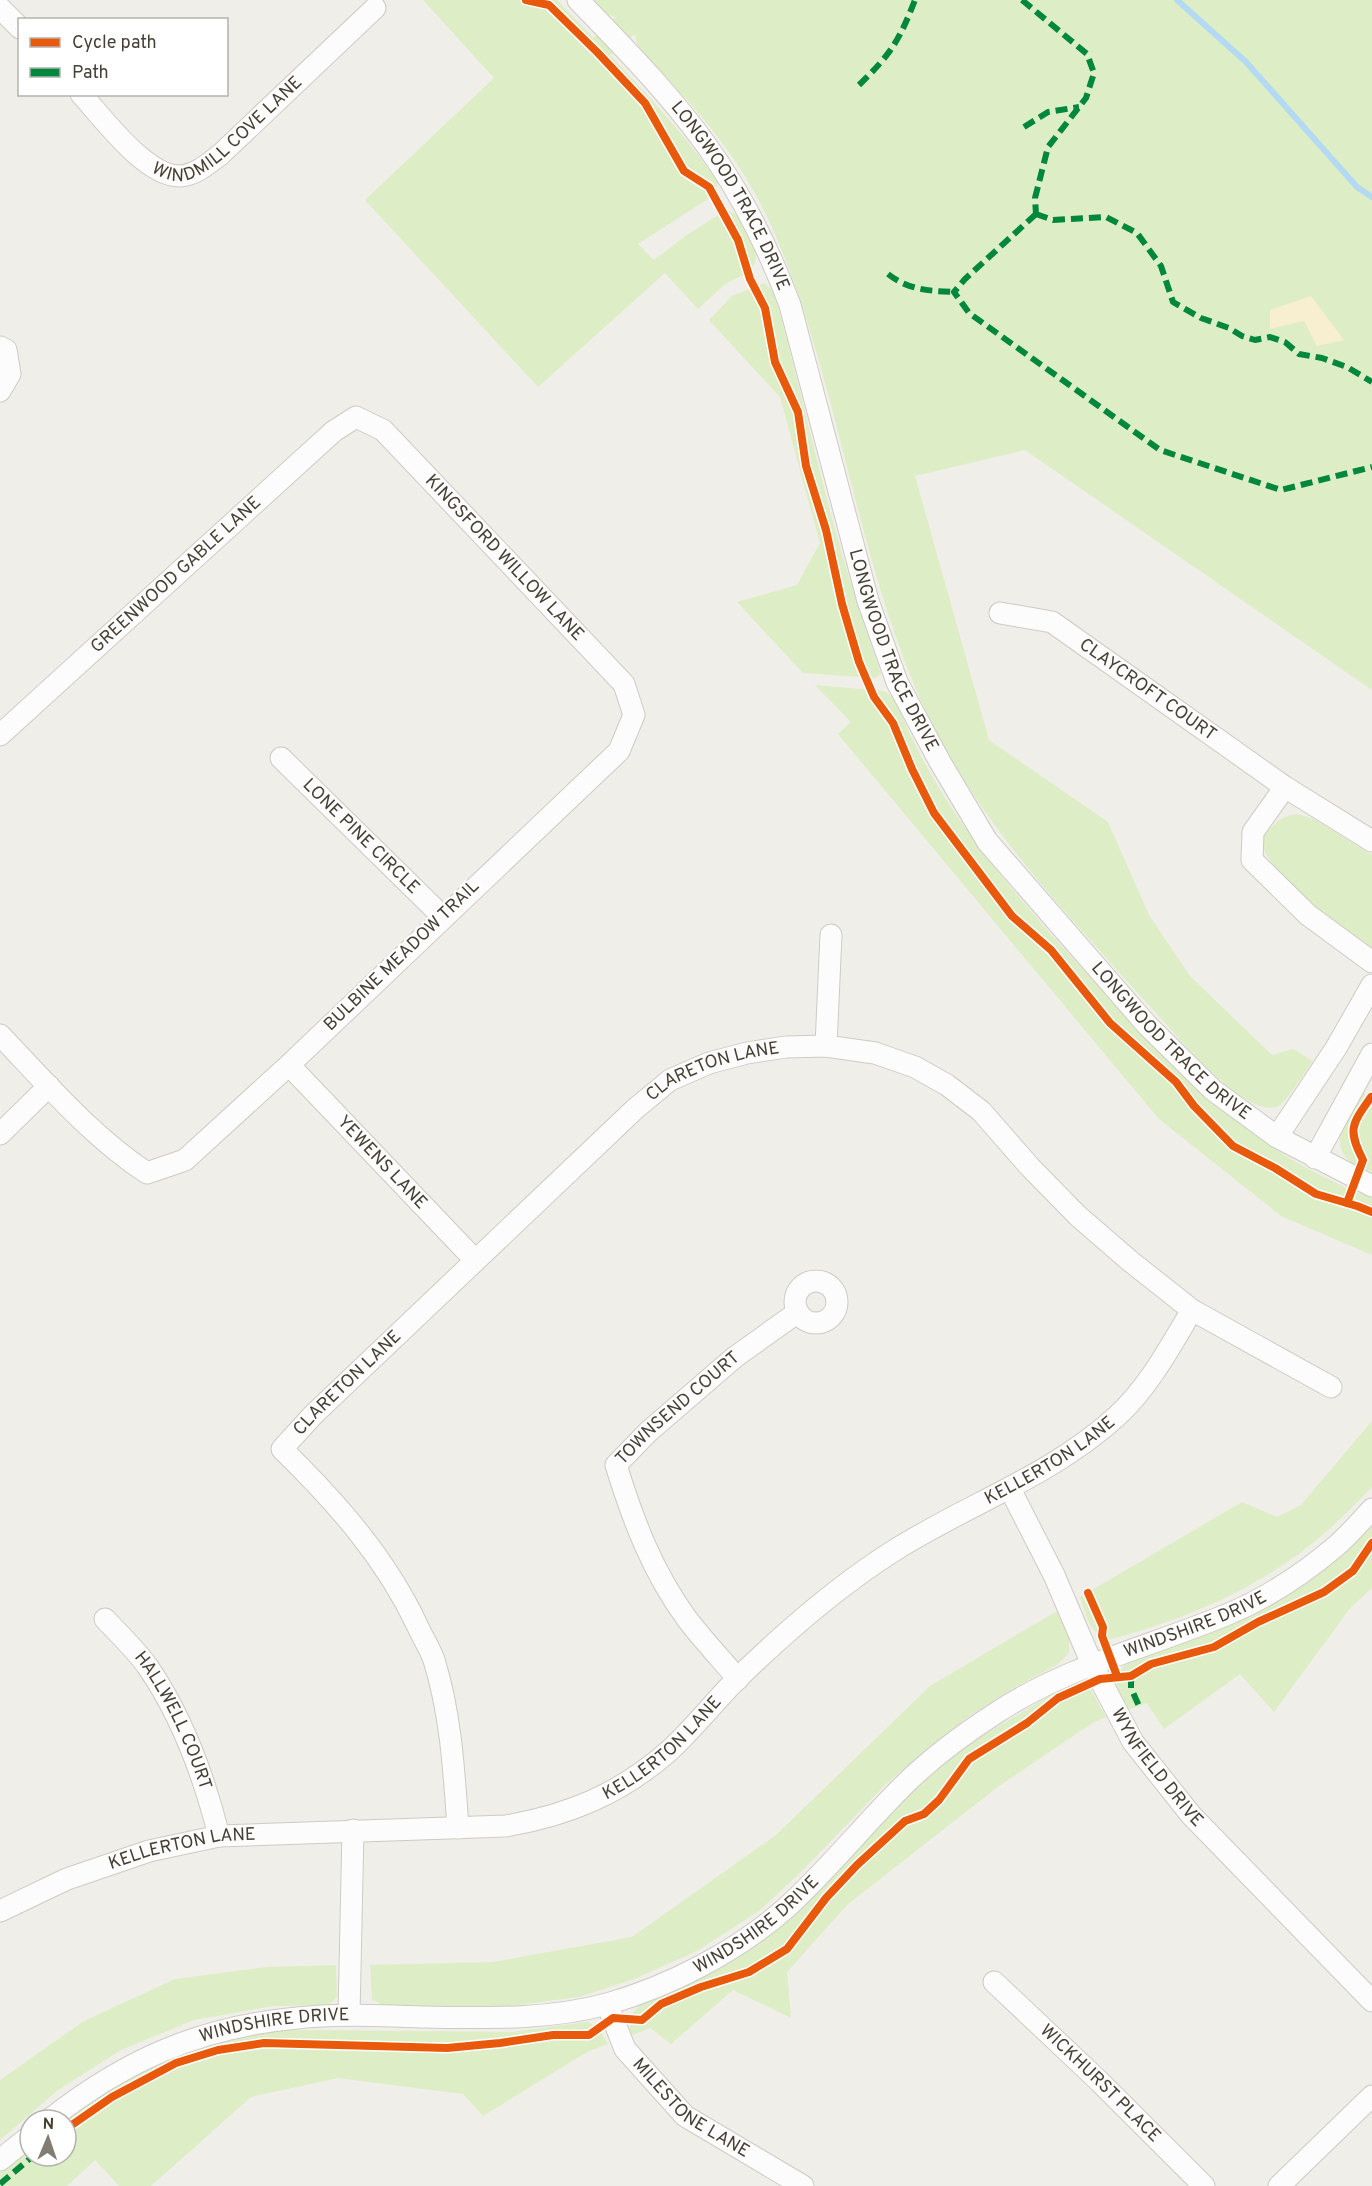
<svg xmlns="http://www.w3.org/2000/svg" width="1372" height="2186" font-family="Overpass,sans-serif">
<rect width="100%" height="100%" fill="#f0eee8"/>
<!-- green -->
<g fill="#ddedc5">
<path d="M423,0h134l36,38 23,-21 -15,-4 -12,-13h783v690l-347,-240 -110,26 74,264 119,82 41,93 41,61 82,79 21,-6 20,12c-6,8 -26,39 -33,44 -28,19 -98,-63 -115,-82 -97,-109 -199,-208 -254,-346 -59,-147 -76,-307 -140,-452 -20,-45 -50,-87 -82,-123 -11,-13 -45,-41 -50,-54 -2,-5 -3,-9 -4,-14l-25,21c38,41 77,81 108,128l-7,14 -73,47 16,16 33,-25 39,-25 12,5 18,37 -1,11 -7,9 -24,13 -26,24 -33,-36 -127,114 -173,-187 129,-122z"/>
<path d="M764,283l10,9c22,78 39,156 60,234 14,50 30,99 47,148l-6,4 -72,-5 -66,-71 60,-17 23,-42 -40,-146 -71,-77 23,-24z"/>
<path d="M815,685l68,6c4,2 8,4 10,8 9,14 14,31 22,45 10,21 23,43 36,63 40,61 89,116 138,169 85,93 162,177 283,222v57l-91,-39 -122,-97 -321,-385 13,-12z"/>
<path d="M1297,814l17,5 58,36v93c-24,-13 -101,-75 -108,-99 -4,-10 3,-17 10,-24 8,-8 12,-9 23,-11z"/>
<path d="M1361,1091l11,7v73c-6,-2 -13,-3 -18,-7 -30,-20 -5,-50 7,-73z"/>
<path d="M1372,1421v66c-15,15 -30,31 -46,45 -63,55 -138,87 -218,108 -20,-10 -21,-23 -28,-43l162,-95 35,15 24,-12z"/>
<path d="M1372,1526v62l-21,19 -77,105 -34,-38 -76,55 -17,-26 -19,7c-12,-25 -20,-29 2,-51l152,-62 48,-31z"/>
<path d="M1057,1611l12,27v15l-12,12 -42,22 -46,29 -45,35 -41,36 -82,85 -42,39 -62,40 -63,28 -55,18 -70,9 -65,3 -61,-3 -11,-7 -2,-34 123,-3 139,-25 144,-102 154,-149z"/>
<path d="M1077,1686l14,4 15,27 -12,5 -95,64 -151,118 -61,68 4,46 -58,-28 -62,54 -21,-16 -20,8c0,-9 0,-20 6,-27 12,-14 44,-24 60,-32l272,-233 92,-54z"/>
<path d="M336,1965l1,32 -8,8 -56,1 -79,14 -73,30 -63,40 -58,50v-60l84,-59 91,-42 92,-12z"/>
<path d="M587,2022l10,4 11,18 -21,8 -104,64 -20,-22 -125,-16 -87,19 -100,89h-32l-24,-26 -28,26h-67v-13l30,-30v13h36v-36l24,-25 107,-51 53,-12 50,-2 211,2z"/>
</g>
<!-- sand -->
<path fill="#f7efcf" d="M1311,296l33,44 -27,6 -13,-25 -34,8v-19z"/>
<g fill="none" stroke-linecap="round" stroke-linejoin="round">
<!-- stream -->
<path stroke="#b4d9f2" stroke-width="6" d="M1177,0l69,62 111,125 15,10"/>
<!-- minor casing -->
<g stroke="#cecbc5" stroke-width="23">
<g id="minor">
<path id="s1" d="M578,0c49,51 101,103 140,162 30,45 53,93 72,143l78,296 29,81 43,80 47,79 160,184 66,65 64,47 95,49"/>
<path d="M0,8l20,20"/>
<path id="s2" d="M81,94c22,24 65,83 99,82 16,-1 29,-13 41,-22l154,-146"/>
<path d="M0,347l6,3 4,24 -10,17"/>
<path id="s3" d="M1000,613l52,9 233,165 87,54"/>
<path id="s4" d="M0,735l334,-304 22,-14 27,13 241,254 10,31 -15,36 -330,314 -104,95 -38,13c-56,-37 -101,-90 -147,-138"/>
<path id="s5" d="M281,758l162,159"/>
<path d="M1285,787l-32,45 -1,28 56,55 64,47"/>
<path d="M826,1046l5,-111"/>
<path id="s6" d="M289,1065l186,195"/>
<path d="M0,1134l49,-48"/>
<path d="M1277,1137l59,-89 36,-63"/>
<path d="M1315,1158l57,-104"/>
<circle cx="816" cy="1302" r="21"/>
<path id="s7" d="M1010,1489l44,86 38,89 41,78 58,73 181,186"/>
<path id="s8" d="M105,1619c14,15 31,31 43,48 35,51 56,109 71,169"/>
<path id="s9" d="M738,1679c-17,-20 -35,-39 -51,-60 -35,-48 -54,-99 -71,-154l32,-33 87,-75 63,-45"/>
<path id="s10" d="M458,1828c-4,-57 -7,-113 -24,-168 -4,-11 -11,-22 -16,-33 -32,-69 -82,-125 -136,-178l31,-34 322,-306 35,-29 39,-17 38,-10 39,-6 40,-1 49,7 40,14 32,18 34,26 49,56 48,49 52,45 62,49 139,77"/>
<path id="s11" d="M0,1911l67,-32 82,-28 70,-15 287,-10c63,-11 114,-32 163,-75 24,-22 45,-49 68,-72 48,-47 101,-93 158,-129 73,-46 156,-74 221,-133 32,-29 54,-70 76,-107"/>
<path id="s12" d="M994,1982l105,99 105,105"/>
<path id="s13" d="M607,2004l18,45 60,67 118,70"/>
<path d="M349,2015l4,-185"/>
<path id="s14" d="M49,2120c76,-60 151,-93 248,-102 43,-5 86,-2 129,-1 60,1 122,3 181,-13 63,-18 129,-52 179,-96 43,-39 79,-85 121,-126 27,-26 58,-49 89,-69 71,-47 153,-66 230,-98 39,-16 77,-41 109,-68 13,-11 25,-25 37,-38"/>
<path d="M0,2160l30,-24"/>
<path d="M1279,2186l93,-90"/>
</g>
</g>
<!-- minor -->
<use href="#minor" stroke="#fdfcfc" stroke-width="21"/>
<!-- quiet -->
<g stroke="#00873e" stroke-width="6" stroke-dasharray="12 6" stroke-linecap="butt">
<path d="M1022,0l65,54 7,19 -8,25 -38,49 -13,51 1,16"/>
<path d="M859,85c32,-31 40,-44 56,-85"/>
<path d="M1024,127l24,-15 31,-5"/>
<path d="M1036,214l-71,65 -11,13 15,21 191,137 121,40 91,-23"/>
<path d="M1036,214l17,6 53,-3 31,16 24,33 12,36 28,16 28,10 13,8 13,4 15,-3 15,5 14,12 23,4 25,9 25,15"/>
<path d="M888,274c20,16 42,17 66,18"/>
<path d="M1131,1676v12l8,18"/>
<path d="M0,2184l33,-28"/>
</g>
<!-- cycleway casing -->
<g stroke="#fff" stroke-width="11">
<g id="cycleway">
<path d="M526,0l23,5 48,47 48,51 39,68 25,16 29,53 12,39 15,29 10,54 23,50 8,54 20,64 16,74 17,58 15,35 19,26 19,46 22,44 78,103 39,34 59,73 66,59 18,24 39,40 42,22 41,26 41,12 15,6"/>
<path d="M1347,1203l16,-43c-16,-31 -11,-36 8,-63"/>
<path d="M1088,1593l15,34 -1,9 15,40"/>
<path d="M66,2129l46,-32 64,-34 42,-13 46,-7 183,5 53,-5 53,-8h36l24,-17 29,2 19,-16 40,-17 48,-15 38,-23 39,-51 31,-33 48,-44 19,-7 15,-14 30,-41 58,-36 31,-25 42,-19 31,-3 20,-12 63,-17 44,-25 66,-30 29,-21 19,-28"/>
</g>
</g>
<!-- cycleway -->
<use href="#cycleway" stroke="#e8590c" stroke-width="8"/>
</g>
<g text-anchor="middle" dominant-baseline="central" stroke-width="4.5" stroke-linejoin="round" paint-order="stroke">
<!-- street labels -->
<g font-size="18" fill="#463f33" stroke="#fff">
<text stroke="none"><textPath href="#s2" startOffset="195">WINDMILL COVE LANE</textPath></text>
<text stroke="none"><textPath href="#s1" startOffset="250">LONGWOOD TRACE DRIVE</textPath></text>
<text stroke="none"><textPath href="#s4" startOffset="684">KINGSFORD WILLOW LANE</textPath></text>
<text stroke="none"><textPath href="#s4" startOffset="238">GREENWOOD GABLE LANE</textPath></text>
<text stroke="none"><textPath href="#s1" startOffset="736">LONGWOOD TRACE DRIVE</textPath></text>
<text stroke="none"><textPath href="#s3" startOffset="170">CLAYCROFT COURT</textPath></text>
<text stroke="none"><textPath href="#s5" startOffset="112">LONE PINE CIRCLE</textPath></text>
<text transform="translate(402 956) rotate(-44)">BULBINE MEADOW TRAIL</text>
<text stroke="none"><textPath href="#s1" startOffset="1222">LONGWOOD TRACE DRIVE</textPath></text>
<text stroke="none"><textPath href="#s10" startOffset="1011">CLARETON LANE</textPath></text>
<text stroke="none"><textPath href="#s6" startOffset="135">YEWENS LANE</textPath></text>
<text stroke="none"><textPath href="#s10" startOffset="525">CLARETON LANE</textPath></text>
<text stroke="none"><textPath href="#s9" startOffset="333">TOWNSEND COURT</textPath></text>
<text stroke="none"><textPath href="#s11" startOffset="1184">KELLERTON LANE</textPath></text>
<text stroke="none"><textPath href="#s14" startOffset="1294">WINDSHIRE DRIVE</textPath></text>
<text stroke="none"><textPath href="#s8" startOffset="124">HALLWELL COURT</textPath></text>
<text stroke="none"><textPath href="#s11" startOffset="698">KELLERTON LANE</textPath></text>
<text stroke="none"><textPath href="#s7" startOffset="316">WYNFIELD DRIVE</textPath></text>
<text stroke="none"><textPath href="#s11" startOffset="194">KELLERTON LANE</textPath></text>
<text stroke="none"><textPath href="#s14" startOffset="754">WINDSHIRE DRIVE</textPath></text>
<text stroke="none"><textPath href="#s14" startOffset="249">WINDSHIRE DRIVE</textPath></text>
<text stroke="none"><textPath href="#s12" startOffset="147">WICKHURST PLACE</textPath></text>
<text stroke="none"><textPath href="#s13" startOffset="138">MILESTONE LANE</textPath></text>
</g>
</g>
<!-- legend -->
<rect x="18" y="18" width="210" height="78" fill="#ffffff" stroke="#b5b2ad" stroke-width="1.5"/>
<rect x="30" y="38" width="30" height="9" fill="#e8590c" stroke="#b5b2ad" stroke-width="1.5"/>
<text x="72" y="48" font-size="18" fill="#463f33">Cycle path</text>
<rect x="30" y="68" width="30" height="9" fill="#00873e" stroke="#b5b2ad" stroke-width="1.5"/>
<text x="72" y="78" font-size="18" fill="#463f33">Path</text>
<!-- north arrow -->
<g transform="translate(48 2138) rotate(2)"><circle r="28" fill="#ffffff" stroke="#b5b2ad" stroke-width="1.5"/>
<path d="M0-4.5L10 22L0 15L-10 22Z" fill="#827c72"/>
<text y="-9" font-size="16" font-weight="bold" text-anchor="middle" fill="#463f33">N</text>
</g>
</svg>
